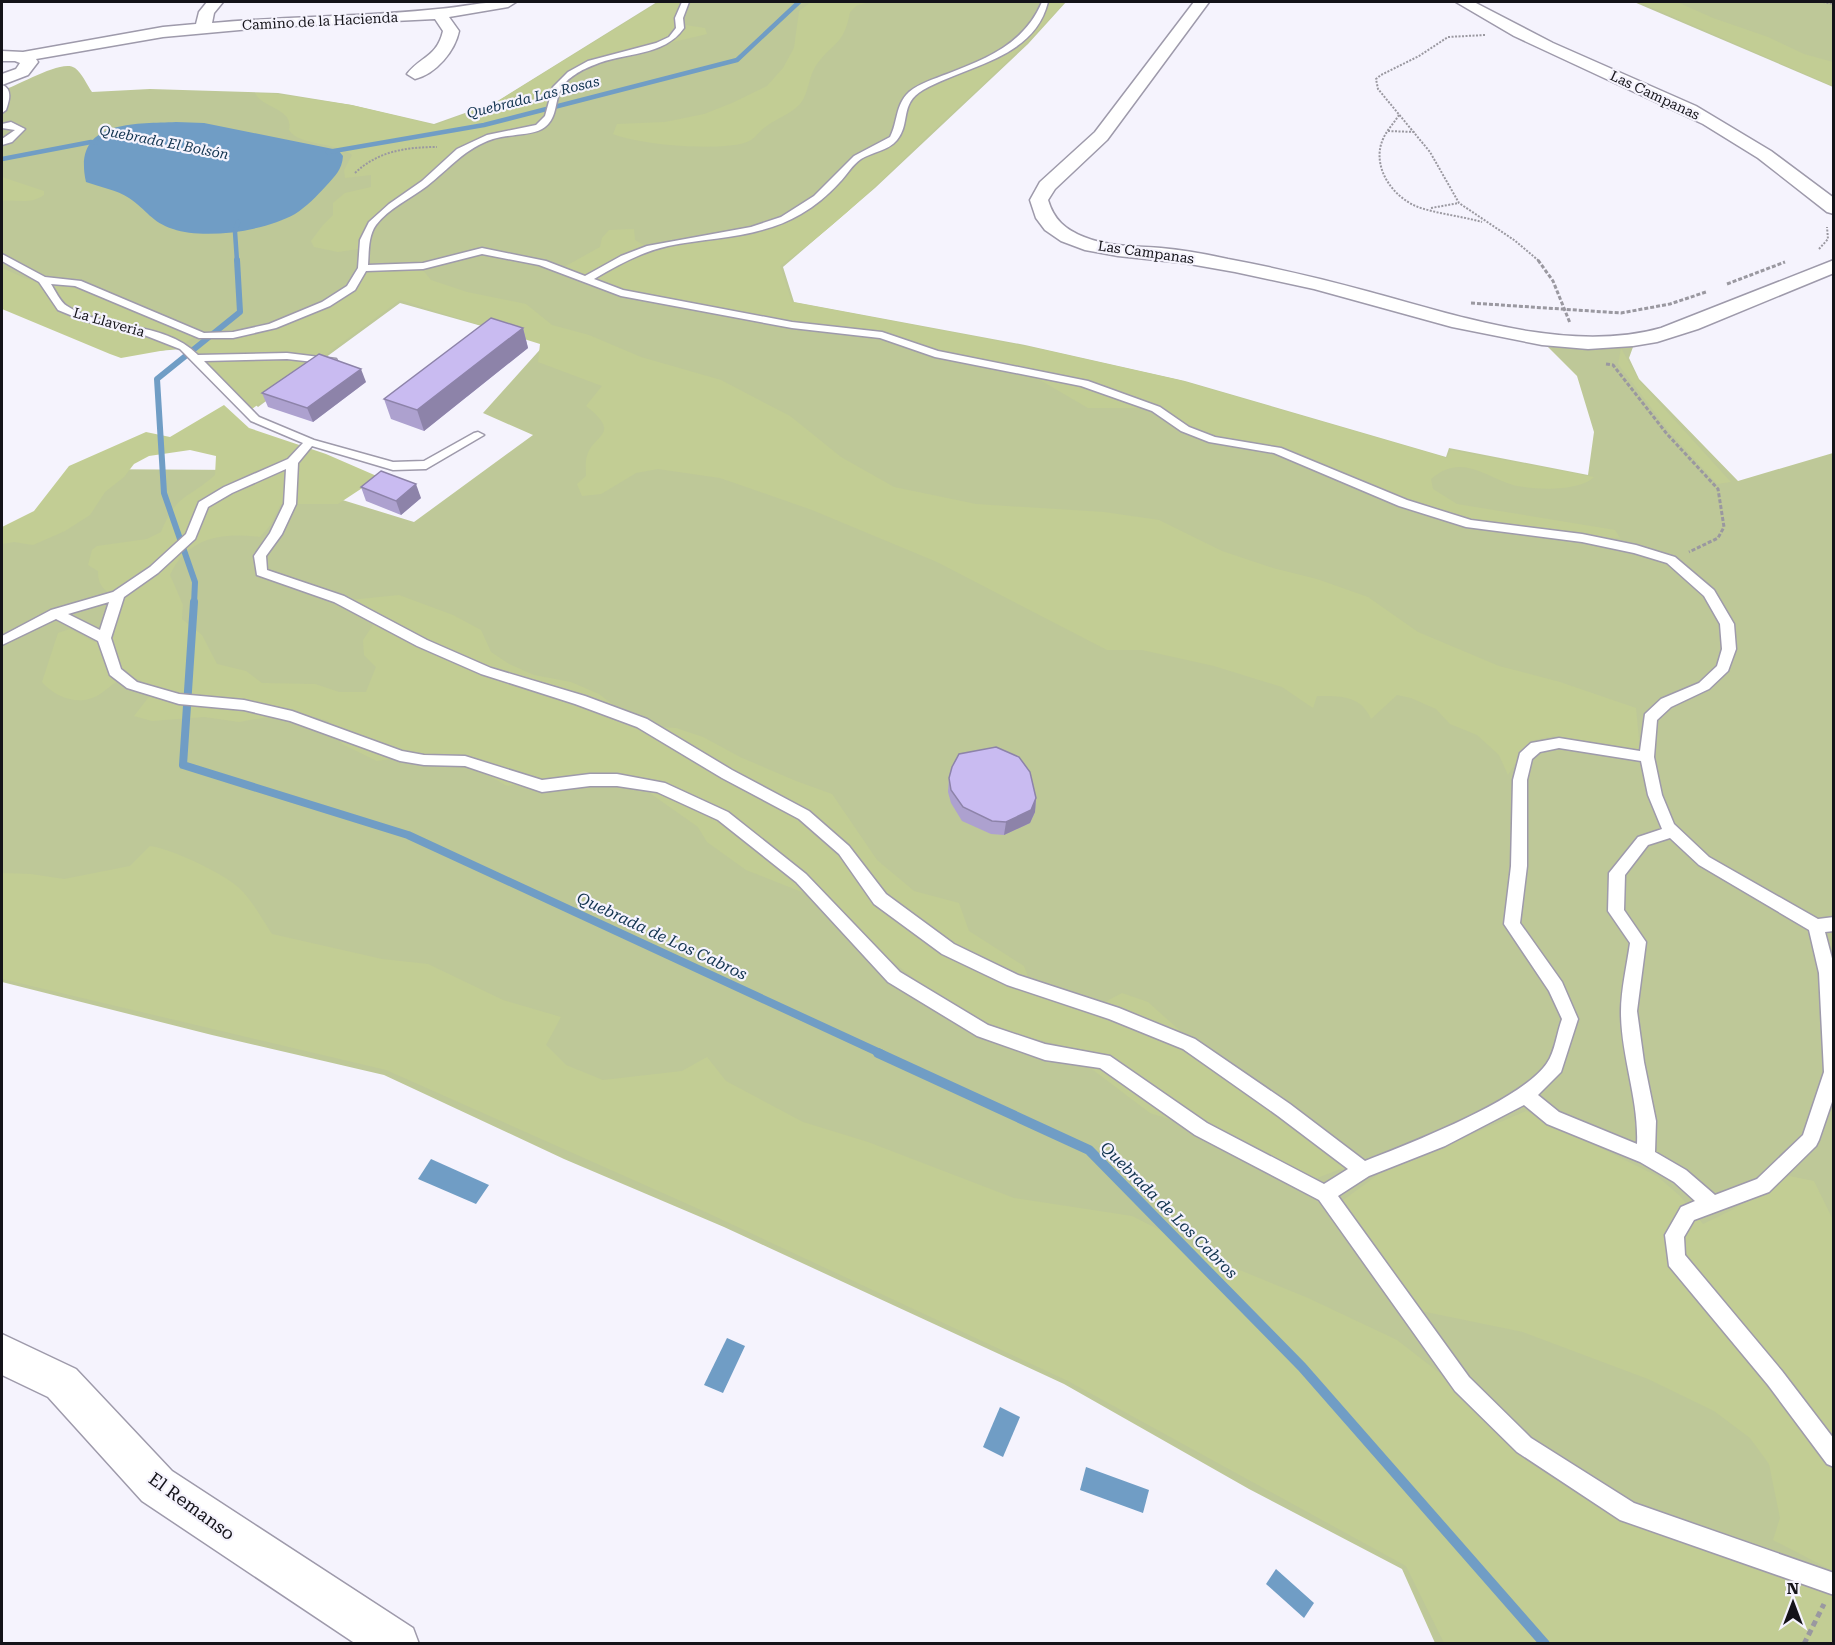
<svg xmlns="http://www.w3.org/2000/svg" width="1835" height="1645" font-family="'Roboto Serif',serif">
<rect width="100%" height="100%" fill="#f5f3fd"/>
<!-- green -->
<g fill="#bec898">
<path d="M657,2h409l-38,42 -153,144 -92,79 11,35 231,43 160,36 261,76 3,-9 139,27 6,-43 -17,-56 -31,-31 87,2 -4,11 10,21 99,102 95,-28v1190h-398l-33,-74 -153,-80 -185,-105 -340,-157 -160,-68 -180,-84 -172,-40 -210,-53v-454l36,-17 32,-42 175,1 169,52 119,-87 -50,-22 62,-69 -145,-41 -142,104 -63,-59 -76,6 -117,-50v-214c15,-3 60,-32 73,-22 7,5 12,17 17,24l58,-3 128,4 74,12 82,19 62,-22z"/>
<path d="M1634,2h199v85z"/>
</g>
<!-- forest -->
<g fill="#c2cd94">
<path d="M659,2h28l-7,2 -3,14 8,7 20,3 2,6 -117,28 -35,24 -8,31 -10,9 -48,10 -66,46 -54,42 -10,25 -21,3 -24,-5 -3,-6 12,-16 10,-10v-12l12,-10 26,-6v-12l-26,3 -1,-8 8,-15c-16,-13 -53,-9 -63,-25 5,-22 -26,-21 -34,-37l22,1 74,11 84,20 60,-22z"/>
<path d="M811,2h59l-14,4 -6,6c-6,33 -16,29 -33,52 -9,12 -8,31 -18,41 -9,9 -21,13 -31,20 -10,6 -12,15 -24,18 -29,8 -103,2 -131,-9l4,-10 48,-2 39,-8 28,-11 35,-17 16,-18 11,-20 5,-37z"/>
<path d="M1048,2h17c-42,47 -88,88 -134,131 -48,46 -96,94 -151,133l12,36 248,47 139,31 268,78 4,-8 143,27c-15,15 -61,13 -81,8 -29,-9 -52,-32 -82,-6l2,10 24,15 158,26 5,8 -38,-1 -112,-14 -67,-21 -97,-43 -93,-20 -27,-11 -30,-20h-68l-67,-39 -86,-15 -53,-20 -89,-10 -171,-32 -36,-13 -22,-12 36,-20 2,-9 7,-8 25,-1 1,11 16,9 136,-29 69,-58 15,-11 23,-10c3,-10 4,-23 9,-32 10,-20 34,-26 53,-34 36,-12 80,-35 92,-73z"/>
<path d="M1639,2h38l36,16 55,19 36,17 29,8v24z"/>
<path d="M2,177l42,14v4c-14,10 -27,4 -42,6z"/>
<path d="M2,268l25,11 35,4 21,6 51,24 63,22 -20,13 -56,10 -11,-4 -108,-45z"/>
<path d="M422,269l9,11 36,12 59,12 26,21 37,10 52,22 80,23 69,36 51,41 53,30 82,17 128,8 55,8 63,31 51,17 44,11 51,18 50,35 81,34 61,16 76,26 4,42 -86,-14 -24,5 -22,34 -9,-20 -22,-20 -27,-11 -14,-15 -25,-11 -14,-3 -26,24c-10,-24 -31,-23 -54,-23l-4,12 -31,-21 -68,-21 -72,-16h-35l-170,-88 -125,-52 -92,-32 -62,-9 -22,4 -35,21 -19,2 -5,-12 9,-8c0,-6 -1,-14 1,-20 6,-22 36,-21 -1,-50l16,-20 -64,-24 2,-18 -140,-44 -148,109 -41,-38 -20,-26c17,-10 27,-5 45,-8 31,-6 99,-25 119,-51 4,-4 6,-10 9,-16z"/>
<path d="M1621,348l19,34 91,100 -14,2 -49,-54 -50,-66z"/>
<path d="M224,405l25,23 77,26 53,23 -41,27h-57l-12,23 -9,10c-37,-5 -73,0 -90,38l13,30 -1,14 20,16 15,29 29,7 16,12 53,1 24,8h27l10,-25 -12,-12 -1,-15 10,-15 -23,-25 49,-5 54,20 28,15 10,22 18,12 25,11 37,7 28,12 42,32 35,2 27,9 37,20 56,24 36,13 45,66 37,31 45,12 10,28 55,35 11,28 53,17 34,-18 26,9 91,82 109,82 -33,13 -128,-54 -37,-12 -90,-68 -57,-14 -64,-33 -51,-40 -56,-54 -86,-34 -39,-28 -9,-15 -71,-50 -81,4 -39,5 -24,-14 -19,-15 -39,-3 -48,7 -35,-17 -14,-23 -31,-9 -58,10 -35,-5 -52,4 -18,-5 21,-27c-6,-3 -15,-10 -21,-11 -18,-3 -27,15 -42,20 -18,7 -39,-3 -50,-16l16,-49 12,-4 24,13 20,-5 6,-37c-14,-9 -22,-12 -22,-29l-10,-6 4,-15 5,-4 50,-7 14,-7c16,-39 26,-32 54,-57l1,-19 -26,-6 -41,6 -15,8 -10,13 -19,15 -15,23 -25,16 -32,14 -19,-3 -12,2v-17l32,-16 35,-45 77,-34 24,5z"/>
<path d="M150,846c22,3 73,27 89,42 13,12 23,31 33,46l110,25 46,5 75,36 58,17 -15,28 20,20 37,15 79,-9 25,-14 19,24 77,41 65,20 146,56 118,18 105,53 71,29 89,42 53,41 88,85 295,121v56h-389l-38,-77 -338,-185 -367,-171 -315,-140 -384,-91v-106l29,1 33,5 66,-13z"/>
<path d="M1526,1111l131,65 23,20 23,28 29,-14 57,-34 25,5 19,39v351l-60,-31 7,-22 -11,-54 -19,-26 -36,-27 -66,-32 -125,-47 -107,-22 -74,-109 37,-27z"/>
</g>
<!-- water -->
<g fill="#709dc5">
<path d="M176,122l28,1 134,27 5,6c-1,14 -8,20 -17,30 -9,10 -20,21 -31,28 -30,17 -90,26 -122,15 -22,-7 -26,-19 -44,-31 -12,-8 -29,-11 -43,-16 -14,-62 47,-58 90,-60z"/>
<path d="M431,1159l58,26 -13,19 -58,-25z"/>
<path d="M727,1338l18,8 -22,47 -19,-8z"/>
<path d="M1000,1407l20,10 -17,40 -20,-10z"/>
<path d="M1086,1467l63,23 -6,23 -63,-23z"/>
<path d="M1276,1569l38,34 -10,15 -38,-34z"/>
</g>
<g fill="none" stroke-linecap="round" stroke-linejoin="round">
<!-- stream-far3 -->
<g stroke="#709dc5" stroke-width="4.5">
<path d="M328,152l156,-27 253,-65 62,-58"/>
<path d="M2,159l89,-17 10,1"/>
<path d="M237,261l-2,-29 3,-10"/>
</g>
<!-- stream-far2 -->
<path stroke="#709dc5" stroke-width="6" d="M194,604l1,-22 -31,-89 -7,-114 83,-67 -3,-52"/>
<!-- stream-far1 -->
<path stroke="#709dc5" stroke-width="8" d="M194,602l-11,163 225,70 474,219"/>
<!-- stream -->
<path stroke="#709dc5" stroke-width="10" d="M878,1053l211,97 213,217 243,277"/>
<!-- lane casing -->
<g stroke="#9e9aab" stroke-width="3">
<g id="lane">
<path d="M682,2h7l-6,16 1,10c-20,29 -60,24 -90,37 -11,4 -28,13 -33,24 -7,13 -3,31 -19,40 -13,7 -34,5 -49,10 -28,9 -44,30 -66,47 -16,12 -39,23 -51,39 -8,11 -7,27 -8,40l55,-2 59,-15 64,13 39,15 36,-20 26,-10 104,-19 30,-10 33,-21 40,-40 36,-19c8,-15 5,-32 19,-45 11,-9 25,-13 38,-18 41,-16 77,-30 95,-72h6c-14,57 -81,63 -125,88 -24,14 -12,33 -26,50 -9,11 -25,12 -36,19 -9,6 -14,16 -22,24 -11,12 -24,23 -38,31 -40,24 -89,23 -133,32 -27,6 -50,19 -74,33l29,11 169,32 90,10 56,19 150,30 72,26 29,20 26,10 66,11 126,52 64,20 111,14 54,11 39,12 39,33 20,34 2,25 -8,22 -19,18 -38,18 -14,13 -3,37 8,38 12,29 35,33 109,62 16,-2v14l-9,1 9,34v130l-15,44 -3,6 -47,46 -75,28 -10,17 1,18 97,116 52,68v28l-7,-3 -59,-79 -99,-119 -4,-31 16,-28 14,-6 -21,-19 -34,-20 -93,-38 -23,-19 -79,41 -76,30 -31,20 131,181 62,61 103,65 200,70v22l-214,-75 -103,-68 -62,-61 -136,-191 -124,-65 -95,-67 -55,-8 -68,-24 -89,-54 -92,-100 -78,-62 -61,-28 -40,-6h-27l-48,6 -77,-26 -41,-1 -24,-4 -110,-40 -46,-11 -65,-6 -52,-16 -17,-13 -12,-34 -42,-22 -54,26v-9l49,-26 62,-18 37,-25 36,-33 13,-32 25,-15 64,-28 15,-16 -52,-22 -71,-72 -41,-16 -54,-12 -27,-11 -19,-28 -37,-21v-7l43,23 36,4 123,52 29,-1 36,-8 53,-22 25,-16 11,-18 2,-28 9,-18 20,-18 33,-23 35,-32 30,-14 49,-10 9,-9 8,-29 15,-15 20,-11 68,-18 13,-6 7,-9 -1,-10zM482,254l57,11 82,31 171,32 88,10 55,19 146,29 71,25 29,20 28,11 65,11 125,53 67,21 116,15 52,11 33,10 37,33 16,28 2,25 -5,17 -18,17 -38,16 -16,15 -5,37 -81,-13 -28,5 -11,10 -7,27 -2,86 -7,58 45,67 13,28c-5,13 -7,33 -15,44 -26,38 -137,80 -182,98l-75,-57 -95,-65 -76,-31 -101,-33 -64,-31 -68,-50 -37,-48 -40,-35 -77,-41 -85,-51 -62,-23 -94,-28 -64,-28 -83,-44 -77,-26 -1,-14 16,-22 14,-30 2,-41 14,-17 81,24 33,-1 58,-34 -6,-3 -4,1 -50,28 -31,1 -79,-22 -55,-23 -55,-56 83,-2 45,5 5,-3 -1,-2 -49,-6 -89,2c-36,-36 -94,-24 -131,-49 -7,-4 -12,-16 -16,-22l24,2 124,52h34l43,-10 54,-22 25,-16 11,-19 57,-2zM286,469l-2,35 -14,29 -16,23 3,19 77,27 83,44 64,28 94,30 62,23 85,51 77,41 40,35 35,50 68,50 65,31 102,34 74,30 95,67 70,53 -24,15 -117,-61 -97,-67 -65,-12 -57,-19 -88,-53 -94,-98 -78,-62 -63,-29 -48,-9h-27l-48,6 -77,-24 -41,-1 -22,-4 -110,-40 -48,-11 -65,-6 -42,-12 -16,-13 -10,-31 13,-41 34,-24 37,-34 13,-32 24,-14zM109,602l-9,28 -32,-16zM1559,748l82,13 7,34 14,34 -24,8 -29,36 -1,38 22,32c-3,22 -9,46 -9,69 0,45 18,87 16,132l-78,-32 -21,-17 23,-23 17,-53 -16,-37 -42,-59 7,-57v-86l5,-21 8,-7zM1670,838l29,27 110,65 10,43 5,99 -21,63 -46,44 -42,16 -29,-25 -31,-18 1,-31 -12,-59 -7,-51 9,-69 -22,-32 1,-35 23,-30z"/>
<path d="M2,85c11,4 7,16 4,25l-4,3z"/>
<path d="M11,122l14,7 -13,13 -10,3v-6l13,-9 -13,-2v-4z"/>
</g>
</g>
<!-- street casing -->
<g stroke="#9e9aab" stroke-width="3">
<g id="street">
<path d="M207,2h16l-9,11 -2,10c75,-7 151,-6 226,-14 26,-2 51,-9 78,-7l-8,5 -59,10 10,14c-4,20 -23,43 -44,48l-8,-5c14,-18 30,-17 36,-43l-8,-12 -163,8 -109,10 -127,22 2,3 -10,13 -26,10v-11l14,-5 4,-6 -5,-2h-13v-10l21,1 140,-25 33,-3 3,-12z"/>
<path d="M1194,2h15l-102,138 -52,49 -7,11c6,20 17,29 36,37 24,10 52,9 77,11 22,2 45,6 67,11 48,9 95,20 142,33 89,24 199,62 291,36l173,-68v13l-136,56 -41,13 -24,4 -45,3 -46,-4 -90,-18 -138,-38 -79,-17 -51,-9 -66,-7 -33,-6 -24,-9 -16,-11 -9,-12 -6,-18 10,-18 55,-50z"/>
<path d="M1456,2h18l79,41 143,63 75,45 63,47v16l-7,-2 -69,-54 -55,-34 -189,-88z"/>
<path d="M2,1334l74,35 96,102 241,157 6,16h-63l-214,-143 -94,-104 -46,-22z"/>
</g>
</g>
<!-- path-far2 -->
<g stroke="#9a98a0" stroke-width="2" stroke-dasharray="2 1.5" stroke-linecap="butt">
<path d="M1823,2l11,2"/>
<path d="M1485,35l-37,2 -29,19 -38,19 -5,4 2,10 52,63 29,51 55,37 25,21"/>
<path d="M1399,115c-5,8 -12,15 -16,24 -12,27 9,58 35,68 20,7 43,9 64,15"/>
<path d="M1388,131l27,1"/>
<path d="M355,173c23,-22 52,-26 82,-26"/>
<path d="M1431,208l28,-5"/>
<path d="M1819,249l9,-10 -1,-12"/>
</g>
<!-- path-far1 -->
<g stroke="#9a98a0" stroke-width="3" stroke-dasharray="4 2" stroke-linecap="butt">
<path d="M1538,260l15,21 17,42"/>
<path d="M1727,284l58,-22"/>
<path d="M1471,303l150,10 49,-9 36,-12"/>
<path d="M1606,364l7,1 54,69 51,55 6,38 -6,11 -29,14"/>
</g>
<!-- path -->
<path stroke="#9a98a0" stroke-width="5" stroke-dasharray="6 4" stroke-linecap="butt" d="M1804,1644l20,-40"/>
<!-- lane -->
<use href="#lane" fill="#fff" fill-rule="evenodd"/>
<!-- street -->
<use href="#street" fill="#fff" fill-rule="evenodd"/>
</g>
<!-- wall -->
<g fill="#ada1cf">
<path d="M523,328l5,20 -104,83 -33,-12 -7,-20z"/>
<path d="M366,382l-53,40 -45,-15 -6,-14z"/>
<path d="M361,487l60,11 -20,17 -35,-14z"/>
<path d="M949,778l87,20 -1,14 -5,11 -26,12 -13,-1 -29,-13 -11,-18 -3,-11z"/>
</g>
<!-- shaded-wall -->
<g fill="#8d83a9">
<path d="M523,328l5,20 -104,83 -7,-21z"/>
<path d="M361,369l5,13 -53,40 -6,-14z"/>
<path d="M416,484l5,14 -20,17 -5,-14z"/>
<path d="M1036,798l-1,14 -5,11 -26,12 2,-13z"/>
</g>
<!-- building -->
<g fill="#c9bbf1" stroke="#8d83a9" stroke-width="1.5">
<path d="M491,318l32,10 -106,82 -33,-11z"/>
<path d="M319,354l42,15 -54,39 -45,-15z"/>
<path d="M381,471l35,13 -20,17 -35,-14z"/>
<path d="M996,747l23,10 11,15 6,26 -5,12 -25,12 -14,-1 -29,-14 -12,-17 -2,-12 3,-11 7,-13z"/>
</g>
<g text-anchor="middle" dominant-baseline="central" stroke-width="4.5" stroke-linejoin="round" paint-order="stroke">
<!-- far-street labels -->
<g font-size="14" fill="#141319" stroke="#f5f3fd">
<text transform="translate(320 21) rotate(-3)">Camino de la Hacienda</text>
<text transform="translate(1655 95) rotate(25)">Las Campanas</text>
<text transform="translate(1146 252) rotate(8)">Las Campanas</text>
<text transform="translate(109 322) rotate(16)">La Llaveria</text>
</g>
<!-- far-water labels -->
<g font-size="14" font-style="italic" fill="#11334f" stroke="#f5f3fd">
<text transform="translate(533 97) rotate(-14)">Quebrada Las Rosas</text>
<text transform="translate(164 142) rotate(11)">Quebrada El Bolsón</text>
</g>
<!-- water labels -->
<g font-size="16" font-style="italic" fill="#11334f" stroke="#f5f3fd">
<text transform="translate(662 936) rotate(25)">Quebrada de Los Cabros</text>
<text transform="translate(1169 1210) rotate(45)">Quebrada de Los Cabros</text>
</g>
<!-- near-street labels -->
<g font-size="18" fill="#141319" stroke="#f5f3fd">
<text transform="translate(192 1506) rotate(36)">El Remanso</text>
</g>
</g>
<!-- border -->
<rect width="1835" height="1645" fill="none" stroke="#141319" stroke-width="6"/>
<!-- north arrow -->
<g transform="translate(1793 1603)" stroke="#f5f3fd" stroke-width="4.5" paint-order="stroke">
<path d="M0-4.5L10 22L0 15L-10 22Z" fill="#141319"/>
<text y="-9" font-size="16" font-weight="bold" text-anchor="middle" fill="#141319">N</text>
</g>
</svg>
